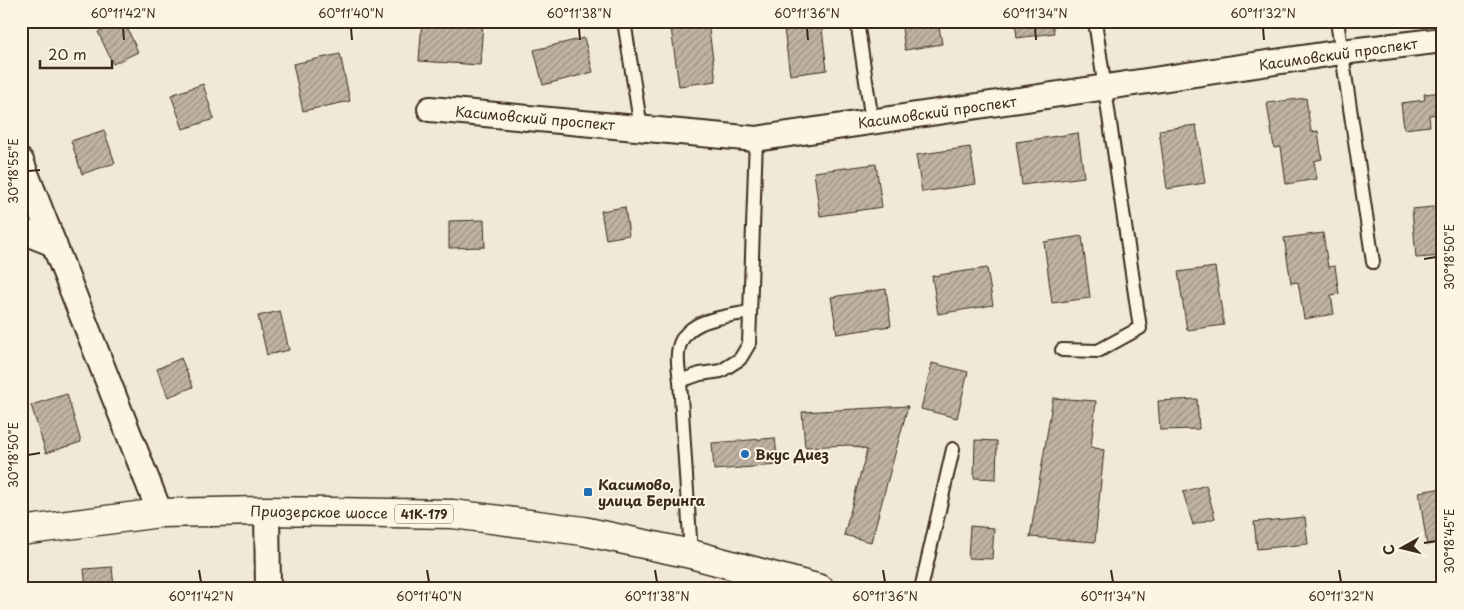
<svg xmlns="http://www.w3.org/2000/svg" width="1464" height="610" font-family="'Playpen Sans',sans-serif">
<defs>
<pattern id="building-hatch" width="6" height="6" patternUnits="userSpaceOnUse" patternTransform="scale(1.25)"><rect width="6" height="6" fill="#beb3a4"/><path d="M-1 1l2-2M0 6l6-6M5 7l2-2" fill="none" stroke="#9c9285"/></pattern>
</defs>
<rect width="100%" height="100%" fill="#f0e9d9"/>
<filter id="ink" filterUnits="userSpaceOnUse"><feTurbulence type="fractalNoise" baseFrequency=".02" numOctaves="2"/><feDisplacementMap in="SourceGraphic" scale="10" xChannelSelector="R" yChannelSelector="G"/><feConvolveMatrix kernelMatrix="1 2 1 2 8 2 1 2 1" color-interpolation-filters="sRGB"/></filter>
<g filter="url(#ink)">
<!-- building -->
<g fill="url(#building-hatch)" stroke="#3b2a1e">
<path d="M120,21h4l14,31 -25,12 -15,-32z"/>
<path d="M422,21l61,1 -3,43 -61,-4z"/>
<path d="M783,21h38l6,49 -37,5z"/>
<path d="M901,21h37l4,23 -37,6z"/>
<path d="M1015,21h37l2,12 -37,5z"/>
<path d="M708,23l8,58 -37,5 -8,-58z"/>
<path d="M584,38l9,34 -50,13 -9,-35z"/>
<path d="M340,54l10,47 -47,10 -10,-47z"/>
<path d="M203,84l11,35 -31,10 -12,-34z"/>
<path d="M1443,92v22l-14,1 1,11 -26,3 -3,-26 24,-3 -1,-6z"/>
<path d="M1306,98l5,34 7,-1 4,28 -8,2 3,18 -31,5 -5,-37 -7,1 -7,-45z"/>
<path d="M1196,125l9,58 -38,6 -8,-59z"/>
<path d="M104,130l11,33 -33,11 -11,-33z"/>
<path d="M1078,133l6,44 -62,8 -6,-43z"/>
<path d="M970,147l6,37 -54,8 -6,-37z"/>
<path d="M876,164l6,43 -62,9 -6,-44z"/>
<path d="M1443,206v50l-27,2 -4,-49z"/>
<path d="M625,207l4,28 -23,4 -5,-28z"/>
<path d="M484,220l1,27 -36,1v-27z"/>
<path d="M1323,233l5,34 7,-1 4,28 -8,1 3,19 -30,5 -6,-37 -7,1 -7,-45z"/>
<path d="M1082,236l8,62 -38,5 -8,-61z"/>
<path d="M1215,267l9,58 -37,5 -9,-58z"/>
<path d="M987,268l6,37 -55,9 -6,-38z"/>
<path d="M886,289l5,37 -54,8 -6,-37z"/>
<path d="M280,311l9,39 -22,5 -9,-39z"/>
<path d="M181,358l12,29 -25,10 -11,-28z"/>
<path d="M932,363l36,9 -11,46 -36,-9z"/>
<path d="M67,394l14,48 -35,11 -15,-48z"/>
<path d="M1053,398l43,3 -5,46 13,3 -9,92 -65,-5z"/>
<path d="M1197,399l2,30 -39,1 -2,-29z"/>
<path d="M908,406l-37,136 -27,-7 23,-85 -17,-5 -45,2 -3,-35z"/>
<path d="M775,438l3,27 -64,5 -2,-27z"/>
<path d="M975,440l22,1 -1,38 -22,-1z"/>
<path d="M1206,485l9,33 -22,7 -10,-33z"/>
<path d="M1443,488v54l-16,3 -8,-53z"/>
<path d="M1305,517l3,27 -51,5 -3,-27z"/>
<path d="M970,526l24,2 -2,31 -24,-1z"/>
<path d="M112,567l2,20 -28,2 -2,-20z"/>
</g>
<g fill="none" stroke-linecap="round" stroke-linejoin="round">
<!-- lane casing -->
<g stroke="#3b2a1e" stroke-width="16">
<g id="lane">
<path d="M624,21l17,107"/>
<path d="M857,21l15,100"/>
<path d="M1337,21l36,241"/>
<path d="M1062,350l36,1 42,-23 -45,-307"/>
<path d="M680,381c-1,-9 -3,-19 -2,-28 3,-34 46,-36 72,-41"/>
<path d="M691,554l-11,-173 20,-7 21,-3 19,-12 9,-15 7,-205"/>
<path d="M921,589l32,-140"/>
</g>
</g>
<!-- street casing -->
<g stroke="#3b2a1e" stroke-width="28">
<g id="street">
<path d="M430,109l326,30 586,-87 101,-12"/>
<path d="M21,161l139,352"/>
<path d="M21,228l3,4 30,12"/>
<path d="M267,511l1,78"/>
</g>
</g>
<!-- primary casing -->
<g stroke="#3b2a1e" stroke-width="31">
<path id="primary" d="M21,531l139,-18 107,-2 186,3 130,17 108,23 129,35"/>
</g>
<!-- lane -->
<use href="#lane" stroke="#fcf5e5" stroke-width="12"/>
<!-- street -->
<use href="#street" stroke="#fcf5e5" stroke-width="24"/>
<!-- primary -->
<use href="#primary" stroke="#fcf5e5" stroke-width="28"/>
</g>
</g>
<!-- ticks -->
<path fill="none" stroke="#3b2a1e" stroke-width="2" d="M123,28l1,12M351,28l1,12M579,28l1,12M807,28l1,12M1035,28l1,12M1263,28l1,12M28,171l12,-1M1424,259l12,-2M28,455l12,-2M1424,543l12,-2M199,570l2,12M427,570l2,12M655,570l2,12M883,570l2,12M1111,570l2,12M1339,570l2,12"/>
<!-- markers -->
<g fill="#1f6fb2" stroke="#fcf5e5" stroke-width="2">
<circle cx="745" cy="454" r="5"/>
<rect x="583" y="487" width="10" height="10" rx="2.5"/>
</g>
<g text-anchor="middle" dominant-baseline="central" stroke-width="4" stroke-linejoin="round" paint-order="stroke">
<!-- shield labels -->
<rect fill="#fcf5e5" stroke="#75675a" stroke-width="1" x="395" y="504.5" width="58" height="19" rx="4"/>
<g font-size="12" font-weight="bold" fill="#3b2a1e">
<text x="424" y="514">41К-179</text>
</g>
<!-- street labels -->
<g font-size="14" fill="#3b2a1e" stroke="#fcf5e5">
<text transform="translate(1338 54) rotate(-8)">Касимовский проспект</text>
<text transform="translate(937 112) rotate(-8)">Касимовский проспект</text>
<text transform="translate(535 118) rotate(5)">Касимовский проспект</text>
<text transform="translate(319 512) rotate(1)">Приозерское шоссе</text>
</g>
<!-- poi labels -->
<g font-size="14" font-weight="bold" fill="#3b2a1e" stroke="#fcf5e5" text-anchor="start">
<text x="755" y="454">Вкус Диез</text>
<text x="598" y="484">Касимово,<tspan x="598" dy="16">улица Беринга</tspan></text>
</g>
</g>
<!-- margin -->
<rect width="1464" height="610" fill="none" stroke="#fcf5e5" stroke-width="55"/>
<!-- north arrow -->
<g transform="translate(1402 548) rotate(262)" stroke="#fcf5e5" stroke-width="4" paint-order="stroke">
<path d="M0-4L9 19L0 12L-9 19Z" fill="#3b2a1e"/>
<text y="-8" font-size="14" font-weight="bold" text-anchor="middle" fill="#3b2a1e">С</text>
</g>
<!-- scale -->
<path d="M40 60v8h72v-8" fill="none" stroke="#3b2a1e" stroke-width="2.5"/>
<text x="48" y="60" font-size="15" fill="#3b2a1e" stroke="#fcf5e5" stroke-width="4" paint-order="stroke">20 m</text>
<rect x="28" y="28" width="1408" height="554" fill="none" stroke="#3b2a1e" stroke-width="2"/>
<g font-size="12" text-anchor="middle" fill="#3b2a1e">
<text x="123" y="18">60°11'42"N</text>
<text x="351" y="18">60°11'40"N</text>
<text x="579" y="18">60°11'38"N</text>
<text x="807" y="18">60°11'36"N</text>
<text x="1035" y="18">60°11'34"N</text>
<text x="1263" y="18">60°11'32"N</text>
<text transform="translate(14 171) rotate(-90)" y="4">30°18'55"E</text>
<text transform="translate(1450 257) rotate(-90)" y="4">30°18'50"E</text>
<text transform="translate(14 455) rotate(-90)" y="4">30°18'50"E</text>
<text transform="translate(1450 541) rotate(-90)" y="4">30°18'45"E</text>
<text x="201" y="601">60°11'42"N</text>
<text x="429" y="601">60°11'40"N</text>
<text x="657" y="601">60°11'38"N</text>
<text x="885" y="601">60°11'36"N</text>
<text x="1113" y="601">60°11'34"N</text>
<text x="1341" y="601">60°11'32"N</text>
</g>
</svg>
